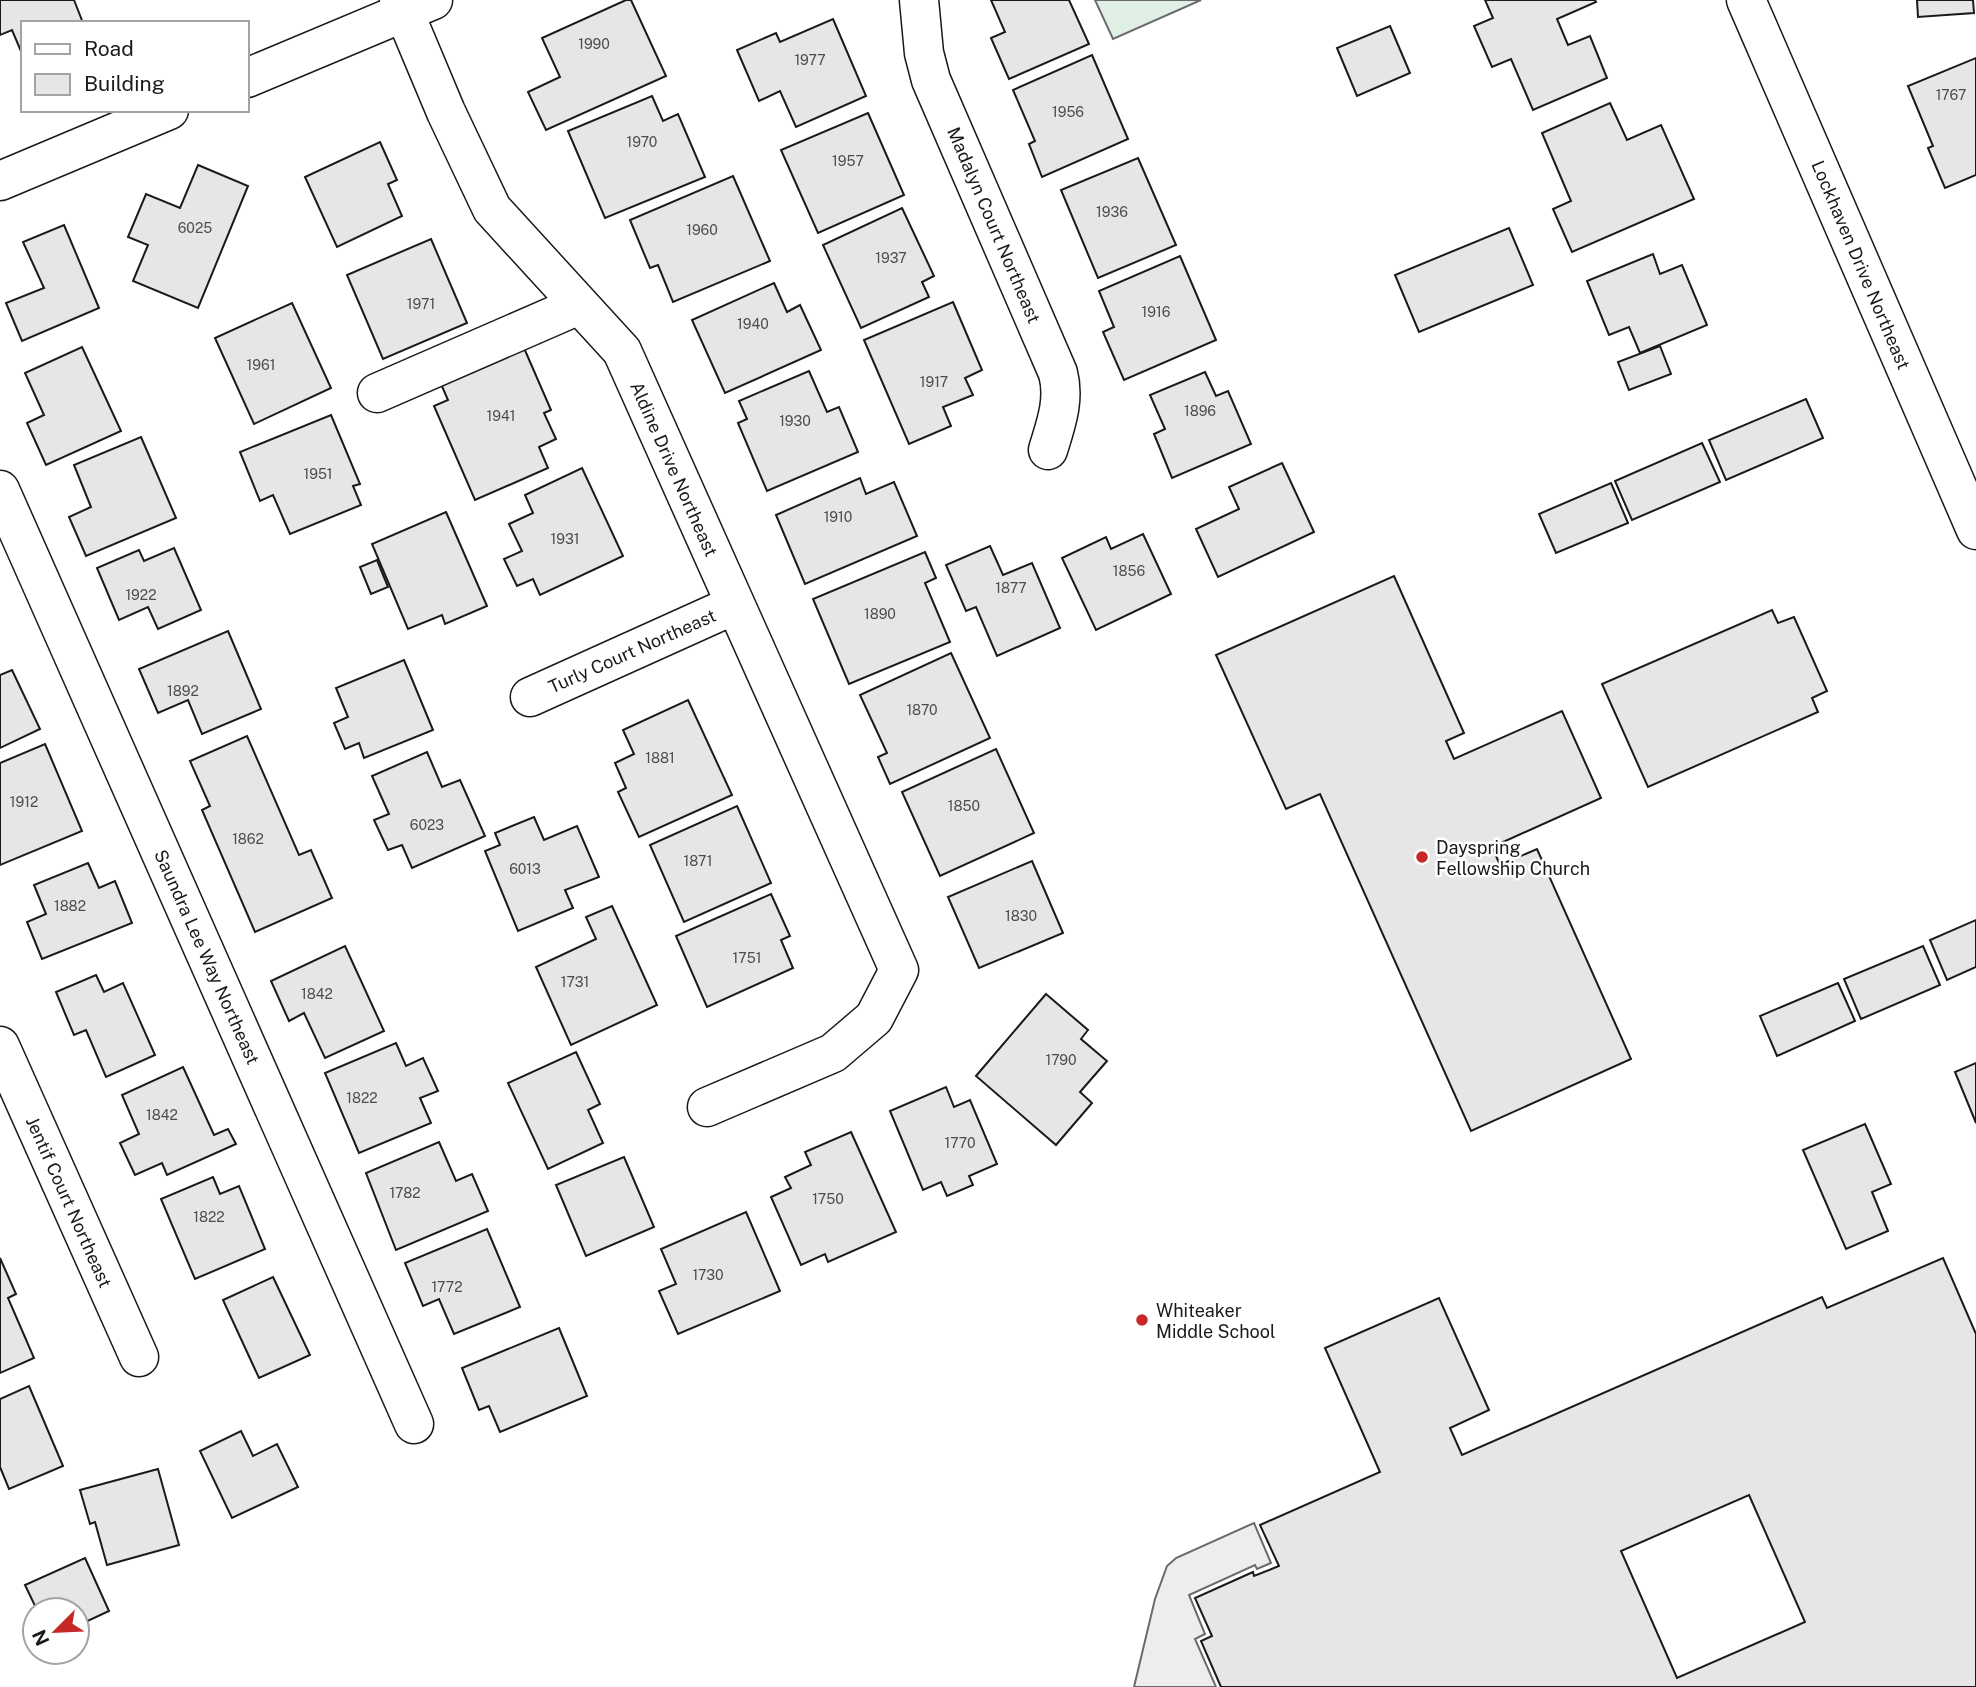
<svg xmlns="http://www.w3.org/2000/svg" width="1976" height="1687" font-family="'Public Sans',sans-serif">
<rect width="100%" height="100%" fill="#fff"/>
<!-- green -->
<path fill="#e0efe3" stroke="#6a6a6a" stroke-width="2" d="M1095,0h106l-88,39z"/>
<!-- parking -->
<path fill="#ededed" stroke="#6a6a6a" stroke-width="2" d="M1254,1523l17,40 -14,6 -2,-4 -66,30 16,39 -10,5 21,48h-82l21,-88 12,-33 9,-8z"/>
<!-- building -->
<g fill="#e6e6e6" stroke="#1a1a1a" stroke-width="2" fill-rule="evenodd">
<path d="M0,0h74l9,23h-60v33l-11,-26 -12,5z"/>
<path d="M626,0h5l35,76 -120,54 -18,-38 32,-15 -18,-39z"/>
<path d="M991,0h78l20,44 -80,35 -18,-41 14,-6z"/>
<path d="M1485,0h110l1,2 -39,17 11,26 22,-9 17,42 -74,32 -22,-51 -19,8 -18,-41 19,-8z"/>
<path d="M1917,0h56l1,13 -56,4z"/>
<path d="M833,19l33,77 -70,31 -16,-36 -21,10 -22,-51 39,-17 4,9z"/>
<path d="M1390,26l20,47 -53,23 -20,-48z"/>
<path d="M1092,55l36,84 -86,38 -13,-33 6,-3 -22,-51z"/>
<path d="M1976,58v117l-31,13 -17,-40 5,-2 -25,-60z"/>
<path d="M652,96l11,25 15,-7 27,63 -100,41 -37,-87z"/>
<path d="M1610,103l17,37 34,-15 33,74 -122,53 -19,-43 18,-8 -29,-68z"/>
<path d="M868,113l36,82 -86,38 -37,-83z"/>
<path d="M380,142l17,38 -9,4 14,32 -65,31 -32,-70z"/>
<path d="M1138,158l38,87 -78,33 -37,-88z"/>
<path d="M198,165l50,21 -50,122 -65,-27 15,-36 -20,-8 18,-43 34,14z"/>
<path d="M733,176l37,85 -97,41 -15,-37 -8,3 -20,-48z"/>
<path d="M902,208l32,68 -12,6 7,15 -68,31 -38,-83z"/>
<path d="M64,225l35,83 -77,33 -16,-38 38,-15 -21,-46z"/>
<path d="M1509,228l24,57 -114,47 -24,-57z"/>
<path d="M431,239l36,84 -84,36 -36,-84z"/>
<path d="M1653,254l7,20 22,-9 25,60 -67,28 -11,-26 -20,8 -22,-54z"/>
<path d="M1180,256l36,84 -92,40 -21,-48 11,-5 -15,-36z"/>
<path d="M774,283l13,29 13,-7 21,45 -96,43 -33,-73z"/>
<path d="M953,302l29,68 -17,8 8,17 -30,12 8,19 -42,18 -45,-104z"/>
<path d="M292,303l39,85 -77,36 -39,-86z"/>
<path d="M1660,346l11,28 -42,16 -11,-28z"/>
<path d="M82,347l39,84 -75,34 -19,-42 17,-8 -19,-42z"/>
<path d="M524,348l27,62 -7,3 12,26 -17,8 9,21 -73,32 -41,-94 14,-6 -7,-16z"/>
<path d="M809,371l18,41 12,-5 19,45 -91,39 -29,-68 9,-4 -8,-18z"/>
<path d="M1205,372l11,24 12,-5 23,53 -79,34 -18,-44 11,-5 -15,-34z"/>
<path d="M1806,399l17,39 -97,42 -17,-40z"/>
<path d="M331,415l29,69 -7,2 8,19 -71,29 -17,-39 -13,6 -20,-49z"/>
<path d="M141,437l35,81 -90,38 -17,-39 22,-10 -17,-42z"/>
<path d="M1702,443l18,39 -88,38 -17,-39z"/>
<path d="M1282,463l32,69 -96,45 -22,-48 43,-20 -10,-22z"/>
<path d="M582,468l41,88 -83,39 -7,-16 -16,7 -13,-27 18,-8 -13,-27 24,-11 -8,-18z"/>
<path d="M860,478l6,16 28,-12 23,54 -112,48 -29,-69z"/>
<path d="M1611,483l17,40 -72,30 -17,-39z"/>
<path d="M446,512l41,94 -42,18 -3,-9 -34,14 -36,-85z"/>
<path d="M1143,534l28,60 -75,36 -34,-72 44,-21 5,12z"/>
<path d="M990,546l13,29 29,-12 28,65 -63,28 -21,-49 -10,4 -20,-46z"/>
<path d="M174,548l27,62 -43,19 -10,-22 -29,13 -22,-52 42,-18 5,11z"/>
<path d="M925,552l11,26 -11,5 25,59 -101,42 -36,-85z"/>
<path d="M377,560l11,27 -17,7 -11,-27z"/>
<path d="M1394,576l70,157 -18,8 8,18 108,-48 39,87 -109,49 8,18 37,-16 94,210 -160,72 -151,-337 -34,15 -70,-154z"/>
<path d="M1772,610l6,13 16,-6 33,74 -15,7 6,14 -170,75 -46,-103z"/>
<path d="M228,631l33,78 -59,25 -14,-34 -30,13 -19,-44z"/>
<path d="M951,653l39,85 -100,46 -12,-27 9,-4 -27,-58z"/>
<path d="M404,660l29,70 -69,28 -5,-15 -14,6 -11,-26 14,-6 -12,-29z"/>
<path d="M12,670l28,59 -40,19v-73z"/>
<path d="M688,700l44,95 -93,42 -21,-45 8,-4 -11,-25 19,-9 -11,-24z"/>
<path d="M247,736l52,119 12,-5 21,48 -77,34 -53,-122 8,-4 -20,-45z"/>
<path d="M45,744l37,87 -82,34v-102z"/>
<path d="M996,749l38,84 -94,43 -38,-84z"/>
<path d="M427,752l15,35 18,-7 25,56 -73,32 -10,-23 -14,5 -14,-30 15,-6 -17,-38z"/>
<path d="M737,806l34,77 -87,39 -34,-77z"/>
<path d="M534,817l10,23 33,-14 22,51 -34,13 8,18 -55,23 -33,-80 15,-6 -5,-12z"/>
<path d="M1032,861l31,72 -84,35 -31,-71z"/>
<path d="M88,863l11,25 16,-7 17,42 -90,36 -15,-37 19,-8 -12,-29z"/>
<path d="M771,894l19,42 -9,4 12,28 -86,39 -31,-71z"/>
<path d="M612,906l45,99 -86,40 -35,-78 60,-28 -10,-22z"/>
<path d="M1976,920v47l-29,13 -17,-40z"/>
<path d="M345,946l39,85 -59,27 -21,-45 -15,8 -18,-40z"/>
<path d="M1923,946l17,39 -79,34 -17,-40z"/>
<path d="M96,975l8,17 19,-9 32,72 -49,22 -20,-47 -12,5 -18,-43z"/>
<path d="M1838,983l17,38 -78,35 -17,-40z"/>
<path d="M1046,994l42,36 -7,9 26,22 -27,31 12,11 -36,42 -80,-69z"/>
<path d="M396,1043l10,23 17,-8 15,33 -18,7 11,25 -72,30 -34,-80z"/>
<path d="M576,1052l24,52 -12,6 15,33 -55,26 -40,-86z"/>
<path d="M1976,1063v60l-21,-51z"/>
<path d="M183,1067l31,68 14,-6 8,15 -69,31 -5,-12 -27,12 -15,-32 19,-9 -17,-39z"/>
<path d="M946,1087l8,20 16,-7 27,64 -28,12 4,9 -26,11 -6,-14 -18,8 -33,-79z"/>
<path d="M1865,1124l26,60 -19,8 16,39 -42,18 -43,-99z"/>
<path d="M851,1132l45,100 -68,30 -3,-8 -24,11 -30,-68 20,-9 -6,-11 26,-12 -6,-13z"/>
<path d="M439,1142l17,39 16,-7 16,37 -92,39 -30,-77z"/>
<path d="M624,1157l30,70 -68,29 -30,-71z"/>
<path d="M213,1177l7,17 19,-8 26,63 -70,30 -34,-80z"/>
<path d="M746,1212l34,79 -102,43 -19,-43 17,-7 -15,-35z"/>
<path d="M487,1229l33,78 -66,27 -15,-35 -16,7 -18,-43z"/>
<path d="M0,1258l16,36 -8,4 26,60 -34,15z"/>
<path d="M1943,1258l33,76v353h-755l-20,-46 11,-5 -17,-38 58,-26 1,4 25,-10 -19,-41 120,-53 -55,-124 114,-50 50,112 -39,18 12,27 360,-158 5,11zM1749,1495l56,127 -128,56 -56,-127z"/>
<path d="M273,1277l37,78 -51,23 -36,-78z"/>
<path d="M559,1328l28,68 -87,36 -11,-26 -10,4 -17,-42z"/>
<path d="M29,1386l34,80 -54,23 -9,-22v-68z"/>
<path d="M241,1431l12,25 24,-12 21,43 -66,31 -32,-67z"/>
<path d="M158,1469l21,76 -72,20 -12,-43 -5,2 -10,-34z"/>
<path d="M85,1558l24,53 -32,15v-16h-40l-12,-25z"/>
</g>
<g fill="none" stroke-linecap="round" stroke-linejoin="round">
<!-- minor casing -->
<g stroke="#1a1a1a" stroke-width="41">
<g id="minor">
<path d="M399,0l47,112 46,97 130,142 277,619 -25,48 -41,35 -126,54"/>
<path d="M919,0l5,53 7,27 127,293c7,27 -2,51 -10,77"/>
<path d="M247,78l186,-78"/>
<path d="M0,181l169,-71"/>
<path d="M377,393l202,-88"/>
<path d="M0,490l414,934"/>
<path d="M530,697l204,-92"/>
<path d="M0,1046l139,311"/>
</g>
</g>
<!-- major casing -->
<g stroke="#1a1a1a" stroke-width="41">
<path id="major" d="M1746,0l230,530"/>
</g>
<!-- minor -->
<use href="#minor" stroke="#fff" stroke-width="38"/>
<!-- major -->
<use href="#major" stroke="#fff" stroke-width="38"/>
</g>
<!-- markers -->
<g fill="#c62828" stroke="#fff" stroke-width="2.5">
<circle cx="1422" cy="857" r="7"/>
<circle cx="1142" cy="1320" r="7"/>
</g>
<g text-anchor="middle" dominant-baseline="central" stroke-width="5" stroke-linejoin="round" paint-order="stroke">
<!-- number labels -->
<g font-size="14" fill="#4d4d4d">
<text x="594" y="44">1990</text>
<text x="810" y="60">1977</text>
<text x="1951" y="95">1767</text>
<text x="1068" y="112">1956</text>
<text x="642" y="142">1970</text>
<text x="848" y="161">1957</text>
<text x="1112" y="212">1936</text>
<text x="195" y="228">6025</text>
<text x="702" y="230">1960</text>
<text x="891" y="258">1937</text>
<text x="421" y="304">1971</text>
<text x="1156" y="312">1916</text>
<text x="753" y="324">1940</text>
<text x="261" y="365">1961</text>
<text x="934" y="382">1917</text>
<text x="1200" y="411">1896</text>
<text x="501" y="416">1941</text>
<text x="795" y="421">1930</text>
<text x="318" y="474">1951</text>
<text x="838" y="517">1910</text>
<text x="565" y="539">1931</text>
<text x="1129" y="571">1856</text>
<text x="1011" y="588">1877</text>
<text x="141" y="595">1922</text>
<text x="880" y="614">1890</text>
<text x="183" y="691">1892</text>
<text x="922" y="710">1870</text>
<text x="660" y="758">1881</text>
<text x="24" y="802">1912</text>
<text x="964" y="806">1850</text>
<text x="427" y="825">6023</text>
<text x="248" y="839">1862</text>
<text x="698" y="861">1871</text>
<text x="525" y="869">6013</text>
<text x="70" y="906">1882</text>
<text x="1021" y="916">1830</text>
<text x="747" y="958">1751</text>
<text x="575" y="982">1731</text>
<text x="317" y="994">1842</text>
<text x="1061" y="1060">1790</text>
<text x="362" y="1098">1822</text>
<text x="162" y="1115">1842</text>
<text x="960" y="1143">1770</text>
<text x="405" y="1193">1782</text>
<text x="828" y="1199">1750</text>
<text x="209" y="1217">1822</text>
<text x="708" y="1275">1730</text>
<text x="447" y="1287">1772</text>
</g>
<!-- street labels -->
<g font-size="18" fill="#1a1a1a" stroke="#fff">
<text transform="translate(994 225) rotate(67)">Madalyn Court Northeast</text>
<text transform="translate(1861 265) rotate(67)">Lockhaven Drive Northeast</text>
<text transform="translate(674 469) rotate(66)">Aldine Drive Northeast</text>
<text transform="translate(632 651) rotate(-24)">Turly Court Northeast</text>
<text transform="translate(207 957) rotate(66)">Saundra Lee Way Northeast</text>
<text transform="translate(69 1202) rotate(66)">Jentif Court Northeast</text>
</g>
<!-- poi labels -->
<g font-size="18" fill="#1a1a1a" stroke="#fff" text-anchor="start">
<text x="1436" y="847">Dayspring<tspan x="1436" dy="21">Fellowship Church</tspan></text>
<text x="1156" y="1310">Whiteaker<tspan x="1156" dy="21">Middle School</tspan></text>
</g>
</g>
<!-- legend -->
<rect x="21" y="21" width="228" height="91" fill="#ffffff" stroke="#a3a3a3" stroke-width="2"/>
<rect x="35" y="44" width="35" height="10" fill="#ffffff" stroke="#a3a3a3" stroke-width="2"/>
<text x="84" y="56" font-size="21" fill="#1a1a1a">Road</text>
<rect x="35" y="74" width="35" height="21" fill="#e6e6e6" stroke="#a3a3a3" stroke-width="2"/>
<text x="84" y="91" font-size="21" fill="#1a1a1a">Building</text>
<!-- north arrow -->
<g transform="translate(56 1631) rotate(246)"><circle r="33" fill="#ffffff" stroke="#a3a3a3" stroke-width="2"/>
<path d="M0-5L12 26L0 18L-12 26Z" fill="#c62828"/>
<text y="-10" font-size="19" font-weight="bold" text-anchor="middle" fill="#1a1a1a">N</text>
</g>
</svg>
